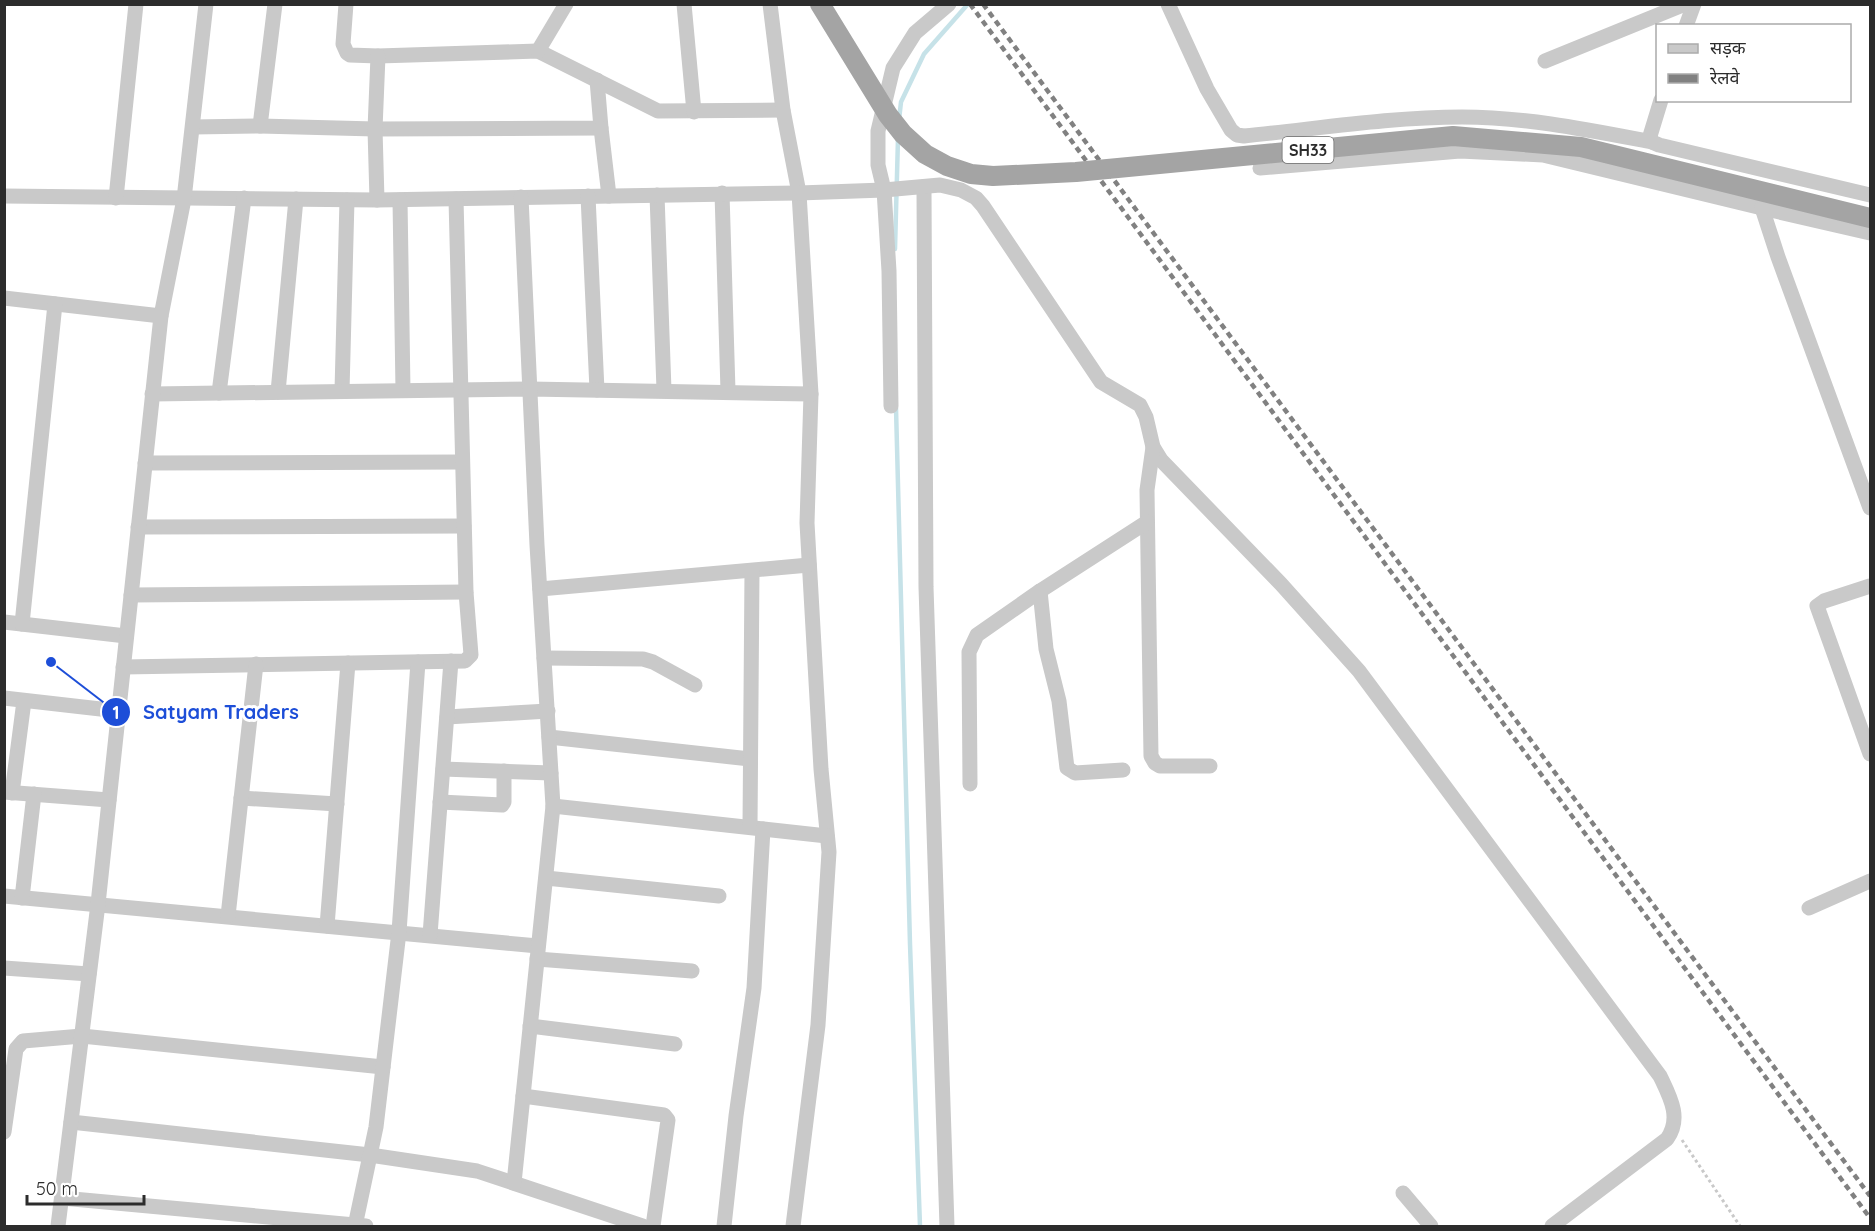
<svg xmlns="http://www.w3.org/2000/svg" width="1875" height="1231" font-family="Quicksand,'Noto Sans Devanagari',sans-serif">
<rect width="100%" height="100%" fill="#fff"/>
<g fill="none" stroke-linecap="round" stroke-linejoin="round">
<!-- stream -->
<g stroke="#c6e2e8" stroke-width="4.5">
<path d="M899,120l2,-18 23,-48 44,-50"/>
<path d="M895,249l3,-111"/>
<path d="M896,408l14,536 10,282"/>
</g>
<!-- path -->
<path stroke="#c9c9c9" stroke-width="3" stroke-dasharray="3 3" stroke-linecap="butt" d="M1682,1140l58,86"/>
<!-- minor -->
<g stroke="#c9c9c9" stroke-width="15">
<path d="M346,4l-3,40 4,9 3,2 28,1 160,-5 120,60 125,-1"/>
<path d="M684,4l10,108"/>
<path d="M770,4l13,106 16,83 12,201 -4,129 14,246 8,83 -11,173 -25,201"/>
<path d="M1168,4l39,85 24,41 6,5 7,1c72,-7 146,-19 218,-19 64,0 127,13 190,25"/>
<path d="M1686,26l8,-22"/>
<path d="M538,51l28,-47"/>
<path d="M1545,61l140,-57"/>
<path d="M1661,100l-11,36 2,6 7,3 211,50"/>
<path d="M260,126l15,-122"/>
<path d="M193,127l67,-1 115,3 226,-1 -4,-48"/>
<path d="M601,128l8,68"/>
<path d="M1260,168l200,-17 83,4 219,53"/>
<path d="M923,187l1,3 2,397 21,639"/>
<path d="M722,193l6,198"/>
<path d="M657,195l7,195"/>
<path d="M4,196l373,4 422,-7 85,-3 56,-5 21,5 15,8 7,8 118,176 39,23 6,12 7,30 8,13 120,124 78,87 301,405c10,21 22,42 7,63l-115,87"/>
<path d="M588,196l9,194"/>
<path d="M116,198l20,-194"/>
<path d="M377,200l-2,-71 3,-73"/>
<path d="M400,200l3,190"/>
<path d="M1870,233l-108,-25 16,49 92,251"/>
<path d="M4,298l157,18"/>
<path d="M342,391l5,-191"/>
<path d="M278,392l18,-193"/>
<path d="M219,393l25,-195"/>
<path d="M152,394l378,-5 281,5"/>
<path d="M891,406l-2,-135 -5,-81 -6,-25v-34l15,-63 22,-35 34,-29"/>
<path d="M1153,447l-6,43 4,266 4,7 5,3h50"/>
<path d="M145,463l317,-1"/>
<path d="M138,527l326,-1"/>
<path d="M1870,586l-46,15 -7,5 53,148"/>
<path d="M540,589l269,-24"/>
<path d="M1040,591l6,58 13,52 8,67 8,5 48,-3"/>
<path d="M131,595l335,-3"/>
<path d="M4,622l122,14"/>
<path d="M22,624l33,-320"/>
<path d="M544,658l99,1 10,3 42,23"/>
<path d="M123,667l342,-6 6,-6 -5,-63 -10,-393"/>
<path d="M4,698l114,13"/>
<path d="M447,717l101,-6"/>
<path d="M549,737l201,22"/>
<path d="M443,769l108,4"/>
<path d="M970,784l-1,-132 8,-17 63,-44 107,-69"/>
<path d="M4,792l105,8"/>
<path d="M12,793l12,-92"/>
<path d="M241,798l96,6"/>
<path d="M440,802l62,3 2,-3v-31"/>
<path d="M553,806l274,30"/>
<path d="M750,827l2,-256"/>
<path d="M546,878l173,18"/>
<path d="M4,896l534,50"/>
<path d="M22,898l12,-104"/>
<path d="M1809,908l61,-27"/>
<path d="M228,916l28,-252"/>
<path d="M327,926l21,-263"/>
<path d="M430,935l21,-274"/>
<path d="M537,959l155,12"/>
<path d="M4,968l85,6"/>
<path d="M530,1026l145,18"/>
<path d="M523,1096l141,19 4,5 -15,106"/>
<path d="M71,1122l299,33 107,16 166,55"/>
<path d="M4,1132l12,-83 7,-8 59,-5 301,31"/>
<path d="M514,1183l39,-377 -16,-261 -16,-348"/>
<path d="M1403,1193l28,33"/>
<path d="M62,1198l304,28"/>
<path d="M58,1226l40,-322 63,-588 23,-117 22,-195"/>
<path d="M355,1226l21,-99 23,-195 19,-270"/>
<path d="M724,1226l12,-110 18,-128 9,-159"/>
</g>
<!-- rail -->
<g stroke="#818181" stroke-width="4.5" stroke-dasharray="6 4.5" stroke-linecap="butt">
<path d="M970,4l900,1214"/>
<path d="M983,4l887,1192"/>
</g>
<!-- major-bridge -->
<path stroke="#a4a4a4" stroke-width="20" d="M820,4l68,111 15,19 22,20 22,12 24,8 22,2 83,-4 377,-36 128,11 289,71"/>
</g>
<g text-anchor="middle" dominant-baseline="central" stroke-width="6" stroke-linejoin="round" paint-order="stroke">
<!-- shield labels -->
<rect fill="#fff" stroke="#6b6b6b" stroke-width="1.5" x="1282.5" y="137" width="51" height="26" rx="4.5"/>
<g font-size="16" font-weight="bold" fill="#2c2c2c">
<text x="1308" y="150">SH33</text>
</g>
</g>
<!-- callouts -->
<path fill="none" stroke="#1d4ed8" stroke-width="2" d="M51 662L116 712"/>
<g fill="#1d4ed8" stroke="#fff" stroke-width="2">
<circle cx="51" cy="662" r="6"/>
<circle cx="116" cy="712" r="15"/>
</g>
<g font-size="18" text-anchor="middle" font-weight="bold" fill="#fff">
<text x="116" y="719">1</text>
</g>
<g font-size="20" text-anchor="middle" font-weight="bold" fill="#1d4ed8" stroke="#fff" stroke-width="6" stroke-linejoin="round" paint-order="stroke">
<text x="221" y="719">Satyam Traders</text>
</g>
<!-- border -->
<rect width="1875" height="1231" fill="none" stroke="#2c2c2c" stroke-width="12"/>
<!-- legend -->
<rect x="1656" y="24" width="195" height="78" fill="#ffffff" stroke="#ababab" stroke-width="1.5"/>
<rect x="1668" y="44" width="30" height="9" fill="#c9c9c9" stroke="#ababab" stroke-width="1.5"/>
<text x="1710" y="54" font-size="18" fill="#2c2c2c">सड़क</text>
<rect x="1668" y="74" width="30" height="9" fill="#818181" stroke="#ababab" stroke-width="1.5"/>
<text x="1710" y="84" font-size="18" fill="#2c2c2c">रेलवे</text>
<!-- scale -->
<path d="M27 1195v9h117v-9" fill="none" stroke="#2c2c2c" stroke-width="3"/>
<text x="36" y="1195" font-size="18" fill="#2c2c2c" stroke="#ffffff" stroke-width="4.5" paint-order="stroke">50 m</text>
</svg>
